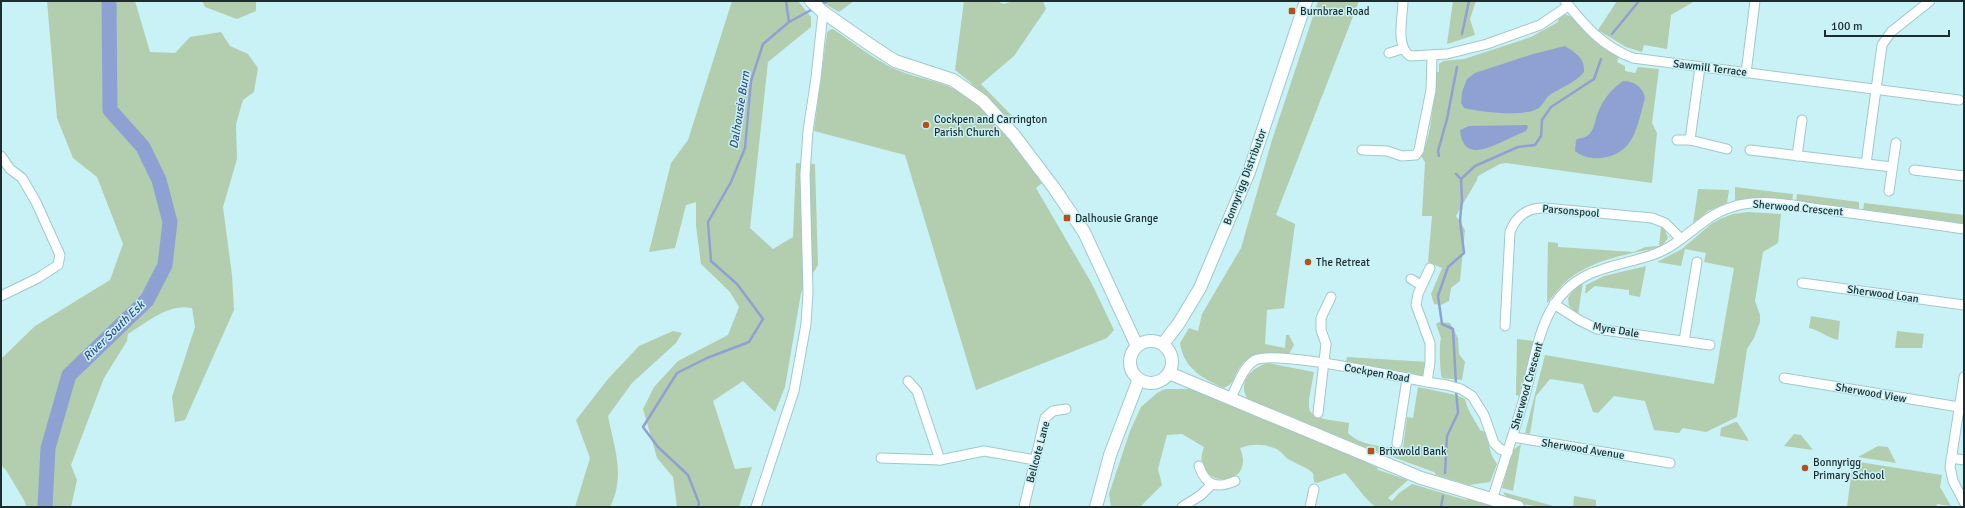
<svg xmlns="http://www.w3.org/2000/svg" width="1965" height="508" font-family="Signika,sans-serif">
<rect width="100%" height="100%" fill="#c9f2f7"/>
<!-- green -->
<g fill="#b3ceae">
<path d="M47,1h88l15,51 25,1 15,-16 31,-5 9,14 18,8 10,14 -4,24 -11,8 -7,24 1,35 -14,48 9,68 2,35 -49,110 -10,2 -3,-25 23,-70 -3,-19c-23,-5 -45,14 -64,26l-1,7 -23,37 -33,87 6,15 -6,27h-45l-1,-5 -19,-32 -5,-5v-106l34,-33 75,-46 13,-36 -26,-67 -24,-19 -16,-40z"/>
<path d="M202,1h54v10l-19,8 -32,-12z"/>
<path d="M732,1h66l13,16v10l-43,35 -18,166 23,21 20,-12 3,-74 19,1 3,101 -17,28 -16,94 -10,25 -32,-31 -30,20 22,68 17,-2 -13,40h-62l-4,-30 -16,-19 -14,-49 11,-22 24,-26 50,-26 11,-28 -9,-15 -29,-28 -5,-38v-24l-10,3 -11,43 -26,4 22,-89 17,-23z"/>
<path d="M820,1h34l-15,11z"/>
<path d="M964,1h32l8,3 9,-3h30l3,8 -32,47 -33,28 34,35 -3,8 -42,-45 -15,-12z"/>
<path d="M1318,1h41l-83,214 19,9 -11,84 -17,2 -2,34 20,4 1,-13h3l5,10 -5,9c-22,-1 -39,-5 -52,18 -5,9 -3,11 -13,16 -22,-10 -40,-19 -44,-45l9,-15 9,3 4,-17 39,-66 31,-108z"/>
<path d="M1453,1h23l-6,18 5,16 -28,9z"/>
<path d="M1617,1h78l-24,14 -4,34 -23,-4 -2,7 -16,-5 -28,-17z"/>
<path d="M1564,14l8,3 22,24 25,16 -2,5 8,4v5l10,2 3,-6 21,2 -7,54 5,10 -5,50 -146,-20 -6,1 -22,12 -1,4 -21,36 9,14 -5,51 -9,7 -2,13 -8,4 -7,-1 -3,-10 11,-26 -14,-6 4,-46h-10l3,-54 -4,-6c11,-18 13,-63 15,-84h3v-8l4,-3 21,-2 67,-22 27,-15 1,-6z"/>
<path d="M833,29c21,14 41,31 64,41 21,9 46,11 66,24 32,22 55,58 79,89l-6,5 56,96 22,46 -7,8 -131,52 -71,-235 -91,-24 13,-98 2,-3z"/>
<path d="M1735,187l58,7 -1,8h-57z"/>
<path d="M1698,189l31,1 -2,13 -19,8 -15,13z"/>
<path d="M1797,194l62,8v9l-63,-10z"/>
<path d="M1864,203l100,12v10l-101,-13z"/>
<path d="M1748,212l33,2 -3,29 -15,9 -8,49 5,14v7l-6,16 -7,11 -10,68 -31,15 -23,-4 -4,5 -25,-3 -9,-29 -31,-5 -16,17 -5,-1 -10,-28 -33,-5 -14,17 -6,38 -5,-1 20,-78 169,29 20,-116 -30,-6 2,-9 -21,-4 -4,17 -24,-4 25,-13 29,-25 9,-5 13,-5z"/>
<path d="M1661,227l4,3 3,8 -7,9c-30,7 -65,11 -91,31 -9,7 -16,17 -23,25l1,-61 10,1v4l76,5 11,-5 14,-1z"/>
<path d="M1646,266l-6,31 -11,-2v-5l-34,-4 -10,8 1,-9 18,-9z"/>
<path d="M1583,282l-5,33 -9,-9 -1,-8 6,-9z"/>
<path d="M1811,316l29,5 -2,19c-11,-2 -18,-10 -29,-12z"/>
<path d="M1439,322l11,1 8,15 1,16 6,8 -3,18 -20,-2c-2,-5 -3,-35 -1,-40l-5,-14z"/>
<path d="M673,331l9,2 -6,10 -44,40 -24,33c6,31 18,61 2,91h-35l15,-49 -14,-38 32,-41 31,-33z"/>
<path d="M1897,331l27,3 -2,14h-27z"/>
<path d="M1517,339l17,2 -15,55 -3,-1z"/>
<path d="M1347,357l81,5 -5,17 -78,-13z"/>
<path d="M1267,363l47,9c-8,45 -13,44 35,51l-1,10c13,13 37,14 55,15l4,-31 6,1 5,-31 38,8 9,4c2,11 10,21 15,31l5,2 7,24 5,8 -7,18 -21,3 -33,-10 -2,-3 -116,-42 -69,-29c-13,-18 1,-32 18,-38z"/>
<path d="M1195,387l181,78 2,5 30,10 -20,18 4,3 7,-8 13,-9 54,16 4,-2 27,9h-121c-13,-9 -20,-23 -31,-34l-28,10 -3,-1 -1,-9c-10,-8 -15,-8 -25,-14 -2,-1 -4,-4 -6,-6 -12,-10 -29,-10 -42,-5 18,43 -52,41 -36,-1l-22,-13 -15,1 -9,34 4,16 -22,22h-29l-2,-13 21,-63 11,-24 16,-14 8,-4h20z"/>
<path d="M1735,422h2l11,17v2l-28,-5 1,-8z"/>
<path d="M1794,434l7,1 12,15 -29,-4z"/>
<path d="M1521,444l-8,47 -11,-3 11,-38z"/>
<path d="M1878,446l10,1 8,16 -38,-6z"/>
<path d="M1853,461l89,14 -2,12 11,19 -14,-2 -1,3h-89z"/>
<path d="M1503,492l54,15c-14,0 -48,-1 -54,-15z"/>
<path d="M1574,496l22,4v7h-23z"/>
</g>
<!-- water -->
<g fill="#8fa1d3">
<path d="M1565,46c11,7 20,12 19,26 -8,10 -21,15 -33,22 -6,4 -8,12 -14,15 -15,8 -57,3 -73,-1l-3,-5 1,-11 5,-13 8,-6 58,-19z"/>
<path d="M1623,81c11,0 20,6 22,17 -8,28 -10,56 -44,60 -9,1 -19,-1 -26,-7l1,-11c3,-2 8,-2 11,-4 8,-5 8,-18 12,-26 5,-12 13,-21 24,-29z"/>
<path d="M1527,125l1,2 -2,4c-7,3 -14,6 -20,9 -19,9 -43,21 -46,-10l9,-4z"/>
</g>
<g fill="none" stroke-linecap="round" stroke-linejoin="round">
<!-- stream -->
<g stroke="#8fa1d3" stroke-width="2.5">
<path d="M786,1l3,21"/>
<path d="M821,5l6,-4"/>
<path d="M1462,34l7,-33"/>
<path d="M1612,34l27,-33"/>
<path d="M1439,156l-1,-5 9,-32 10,-52"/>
<path d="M1456,174l5,5"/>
<path d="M1456,385l-3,-56 -11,-5 -4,-28 10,-29 16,-14 -4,-33 2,-20 -1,-21 14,-13 43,-19 17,-2 6,-9 1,-16 9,-13 43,-28 7,-20"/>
<path d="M1445,473l2,-37 11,-23 -2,-23"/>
<path d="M698,507l1,-4 -11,-28 -30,-28 -15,-20 34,-54 30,-15 42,-16 14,-23 -26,-35 -26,-23 -3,-39 23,-40 14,-34 6,-67 12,-37 26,-22 24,-13"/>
<path d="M1441,507l2,-11"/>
</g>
<!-- river -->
<path stroke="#8fa1d3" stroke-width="15" d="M45,507l3,-59 21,-73 78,-75 18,-35 5,-43 -11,-42 -16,-33 -33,-37 -1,-109"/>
<!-- street casing -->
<g stroke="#a0c8cc" stroke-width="11">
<g id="street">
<path d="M1403,1c0,16 -8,45 7,55l37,-2 40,-10 53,-19 28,-19"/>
<path d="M1565,1c19,24 38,46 68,57l326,42"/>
<path d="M1389,53l13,-4"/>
<path d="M1746,73l9,-72"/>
<path d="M1677,140h13l37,9"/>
<path d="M1690,140l10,-73"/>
<path d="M1362,150l25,1 15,5 14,-1 3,-5 12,-60 1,-34"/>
<path d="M1750,150l142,17"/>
<path d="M1,156l9,13 12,9 14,24 24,53 -2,10 -20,13 -37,18"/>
<path d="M1797,156l5,-36"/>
<path d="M1866,164l16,-119 9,-13 39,-31"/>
<path d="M1914,170l50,6"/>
<path d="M1889,191l7,-48"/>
<path d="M1411,279l10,6"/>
<path d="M1802,283l162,22"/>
<path d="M1554,304l25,16 18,9 113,16"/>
<path d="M1505,326l5,-94c6,-16 18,-25 35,-24l107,10 13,5 16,16"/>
<path d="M1684,341l13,-79"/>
<path d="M1964,377l-14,90 3,14 11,21"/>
<path d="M1784,378l175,29"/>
<path d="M908,381l9,10 23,69"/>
<path d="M1427,382l3,-20v-19l-14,-38 2,-11 12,-26"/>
<path d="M1231,398c6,-12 12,-31 24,-38 24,-11 157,21 192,25l14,4 11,7 12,19 10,28 6,6 8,3"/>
<path d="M1318,413l8,-69 -5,-14v-12l10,-21"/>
<path d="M1513,437l157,26"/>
<path d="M1397,443l10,-64"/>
<path d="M881,458l59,2 44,-9 51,9"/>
<path d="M1951,458l13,2"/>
<path d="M1199,466c7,20 18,23 36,15"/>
<path d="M1492,500c11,-35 23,-70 33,-105 8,-28 13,-66 29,-90 24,-38 60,-37 98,-50 31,-10 49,-39 80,-48 28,-9 59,-2 87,2 48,6 97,13 145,20"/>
<path d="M756,507l38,-116 12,-67 2,-32 -3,-118 3,-43 8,-53 7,-66"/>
<path d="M1024,507l21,-89 8,-7 13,-2"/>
<path d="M1182,507l19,-12 11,-11"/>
<path d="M1310,507l4,-18"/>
</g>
</g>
<!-- secondary casing -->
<g stroke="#a0c8cc" stroke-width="14">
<g id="secondary">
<path d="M811,1l12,11 46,32 26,17 58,19 30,21 31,34 40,53 30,44 53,114"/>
<circle cx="1151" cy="362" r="21"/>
<path d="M1163,344l16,-21 21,-35 49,-116 57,-171"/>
<path d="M1169,373l252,105 97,29"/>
<path d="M1096,507l14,-52 29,-76"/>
</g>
</g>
<!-- street -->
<use href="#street" stroke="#fff" stroke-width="9"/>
<!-- secondary -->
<use href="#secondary" stroke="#fff" stroke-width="12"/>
</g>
<!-- markers -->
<g fill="#b35117" stroke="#c9f2f7" stroke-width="1.5">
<rect x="1288" y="7" width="8" height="8" rx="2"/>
<circle cx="926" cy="125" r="4"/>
<rect x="1063" y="214" width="8" height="8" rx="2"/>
<circle cx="1308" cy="262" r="4"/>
<rect x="1367" y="447" width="8" height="8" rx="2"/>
<circle cx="1805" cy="468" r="4"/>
</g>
<g text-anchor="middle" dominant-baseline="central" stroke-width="3" stroke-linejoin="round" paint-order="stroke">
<!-- poi labels -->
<g font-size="11" fill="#1d2d2f" stroke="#c9f2f7" text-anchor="start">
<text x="1300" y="11">Burnbrae Road</text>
<text x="934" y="119">Cockpen and Carrington<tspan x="934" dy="13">Parish Church</tspan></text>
<text x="1075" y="218">Dalhousie Grange</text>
<text x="1316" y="262">The Retreat</text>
<text x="1379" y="451">Brixwold Bank</text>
<text x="1813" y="462">Bonnyrigg<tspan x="1813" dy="13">Primary School</tspan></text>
</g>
<!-- street labels -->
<g font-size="11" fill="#1d2d2f" stroke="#c9f2f7">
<text transform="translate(1710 68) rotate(7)">Sawmill Terrace</text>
<text transform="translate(1245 177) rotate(-69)">Bonnyrigg Distributor</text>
<text transform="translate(1798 208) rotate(5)">Sherwood Crescent</text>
<text transform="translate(1571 211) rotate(5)">Parsonspool</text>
<text transform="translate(1883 294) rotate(8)">Sherwood Loan</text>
<text transform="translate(1616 330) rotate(10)">Myre Dale</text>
<text transform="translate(1377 373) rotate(10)">Cockpen Road</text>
<text transform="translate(1527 386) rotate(-74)">Sherwood Crescent</text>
<text transform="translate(1871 393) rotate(10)">Sherwood View</text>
<text transform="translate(1583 449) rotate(9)">Sherwood Avenue</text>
<text transform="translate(1038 452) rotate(-75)">Bellcote Lane</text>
</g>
<!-- water labels -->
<g font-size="12" font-style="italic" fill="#394d8b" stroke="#c9f2f7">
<text transform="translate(740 110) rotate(-81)">Dalhousie Burn</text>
<text transform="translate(114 331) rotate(-44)">River South Esk</text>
</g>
</g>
<!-- border -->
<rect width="1965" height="508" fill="none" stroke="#1d2d2f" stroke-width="4"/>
<!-- scale -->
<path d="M1825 30v6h124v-6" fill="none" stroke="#1d2d2f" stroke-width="2"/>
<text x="1831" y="30" font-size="12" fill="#1d2d2f" stroke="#c9f2f7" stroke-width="3" paint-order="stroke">100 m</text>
</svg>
